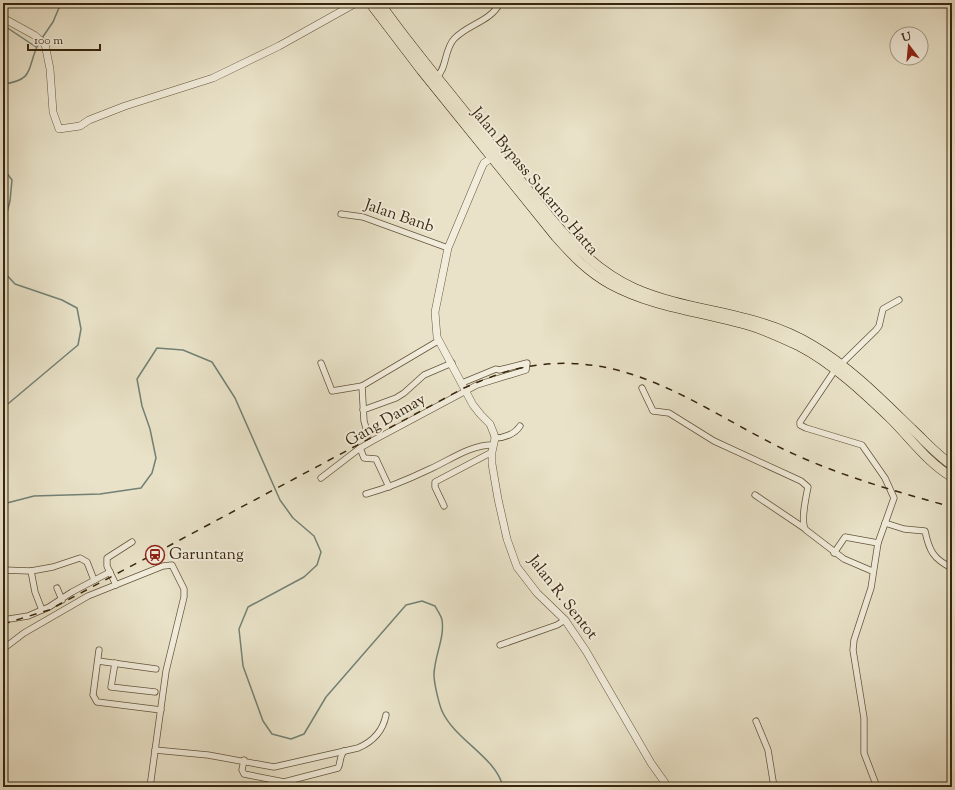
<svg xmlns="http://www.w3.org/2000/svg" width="955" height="790" font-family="'Sorts Mill Goudy',serif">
<rect width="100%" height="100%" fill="#e9e2c8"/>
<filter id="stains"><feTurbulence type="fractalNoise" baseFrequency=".005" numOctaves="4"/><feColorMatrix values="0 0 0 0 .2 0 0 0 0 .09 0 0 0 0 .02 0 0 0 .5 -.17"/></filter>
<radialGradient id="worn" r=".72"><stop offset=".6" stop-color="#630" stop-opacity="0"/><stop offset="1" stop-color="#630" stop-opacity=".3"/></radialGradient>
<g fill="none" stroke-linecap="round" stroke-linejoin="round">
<!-- stream -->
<g stroke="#728175" stroke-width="1.5">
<path d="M3,25l33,22"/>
<path d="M42,38l11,-16 8,-19"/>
<path d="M3,84c34,-4 23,-18 36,-41"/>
<path d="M3,168l9,12 -2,21 -7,27"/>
<path d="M3,271l12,13 47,16 15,8 4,21 -3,16 -75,63"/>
<path d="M3,504l31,-8 66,-2 41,-6 11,-15 4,-15 -6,-29 -8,-23 -5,-27 20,-31 26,2 29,12 23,36 45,102 13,18 21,18 7,16 -4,13 -13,12 -56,30 -9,22 4,37 20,55 9,13 19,5 13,-5 22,-37 80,-92 16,-4 13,5c2,4 6,9 7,14 3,18 -8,37 -8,55 0,8 5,29 8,36 13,29 54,46 61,76"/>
</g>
<!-- minor casing -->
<g stroke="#64553c" stroke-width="7">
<g id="minor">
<path d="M436,78c11,-9 8,-28 18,-39 14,-15 36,-17 46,-36"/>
<path d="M341,214l22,3 85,31"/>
<path d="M321,363l11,28 30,-5"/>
<path d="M642,388l11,23 16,2 45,28 87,40 7,6c-2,10 -8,36 -2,43l38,29 28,12"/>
<path d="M363,410l33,-12 8,-5 20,-18 28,-12"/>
<path d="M368,435l-4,-14 -2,-35 76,-45"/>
<path d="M495,438c9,0 20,-4 25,-12"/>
<path d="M360,448l4,10 12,1 13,28"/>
<path d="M321,478l39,-30 14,-8 103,-55 49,-15 1,-7 -28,7 -3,-1 -34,14"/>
<path d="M366,494c22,-6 43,-15 64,-25 20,-9 40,-24 62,-24"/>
<path d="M755,495l49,33"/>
<path d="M444,506l-9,-19v-5l57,-30"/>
<path d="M885,523l19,6 21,2c4,19 8,28 27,37"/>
<path d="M834,553l11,-16 33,6"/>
<path d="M3,570l28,1 4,21 7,18"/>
<path d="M31,571l22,-4 27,-9 7,4 7,18"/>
<path d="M116,585l-9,-19v-8l25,-16"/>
<path d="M57,588l5,12"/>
<path d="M3,620l25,-4 21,-9 23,-15 38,-20"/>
<path d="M500,645l57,-20 8,-5"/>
<path d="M3,649l21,-16 64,-37 75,-30 9,-1 12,24v8l-18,74 -16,116"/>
<path d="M99,650l-6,45 4,7 64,8"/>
<path d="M98,661l58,8"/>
<path d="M115,663l-4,24 44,5"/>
<path d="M756,721l12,29 6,37"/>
<path d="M155,750l53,5 66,12 84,-19c14,-6 25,-17 28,-33"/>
<path d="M244,760l-2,10 2,4 40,8 54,-14c3,-5 1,-11 6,-17"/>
<path d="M877,787l-13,-34v-35l-11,-68 1,-10 17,-52 7,-45 16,-45 -9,-20 -23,-33 -56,-17 -6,-3v-3l35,-52 41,-40 3,-4 4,-17 16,-9"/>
</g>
</g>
<!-- tertiary casing -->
<g stroke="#64553c" stroke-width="8">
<g id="tertiary">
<path d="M3,18l31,17 11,9 5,25 3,43 6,17 21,-3 9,-6 36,-14 88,-28 66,-32 77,-43"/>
<path d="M496,155l-12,8 -2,4 -34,81 -13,64 2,25 36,68 8,10 9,9 4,10 1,4 -3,14v12l6,35 9,40 10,28 20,26 28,27 21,31 65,112 17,24"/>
</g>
</g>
<!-- trunk casing -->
<g stroke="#38260d" stroke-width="10">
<g id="trunk">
<path d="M370,3l51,67 135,167c16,18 32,35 54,47 44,24 94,28 141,42 16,5 33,13 48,20 33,17 65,47 92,73 20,20 37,44 61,58"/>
<path d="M380,3c30,43 64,82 96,123 18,22 36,43 53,65 30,38 59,76 105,97 59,26 121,22 180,58 37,22 67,53 98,83 13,12 25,26 40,36"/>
</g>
</g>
<!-- minor -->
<use href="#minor" stroke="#f1ecdb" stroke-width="5.5"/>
<!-- tertiary -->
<use href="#tertiary" stroke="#f1ecdb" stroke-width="7"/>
<!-- trunk -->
<use href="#trunk" stroke="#e9e2c8" stroke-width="9"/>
<!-- rail -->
<path stroke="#38260d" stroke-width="1.5" stroke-dasharray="7 7" stroke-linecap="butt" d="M3,624l46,-14 415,-222c19,-8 37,-16 57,-20 103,-22 175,38 262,81 54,26 111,42 169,58"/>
</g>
<!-- icons -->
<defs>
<g id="station-ring" transform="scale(1)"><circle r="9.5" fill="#f1ecdb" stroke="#8f2418" stroke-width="1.5"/><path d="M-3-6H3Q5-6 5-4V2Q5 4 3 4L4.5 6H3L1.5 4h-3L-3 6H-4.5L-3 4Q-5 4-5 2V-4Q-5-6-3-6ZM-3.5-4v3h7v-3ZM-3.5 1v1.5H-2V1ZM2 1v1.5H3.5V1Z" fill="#8f2418"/></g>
</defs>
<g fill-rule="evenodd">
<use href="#station-ring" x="155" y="555"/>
</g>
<g text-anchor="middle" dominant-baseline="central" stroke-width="4" stroke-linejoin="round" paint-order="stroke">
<!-- street labels -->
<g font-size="16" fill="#38260d" stroke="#f1ecdb">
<text transform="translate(534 182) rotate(50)">Jalan Bypass Sukarno Hatta</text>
<text transform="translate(399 217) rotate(19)">Jalan Banb</text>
<text transform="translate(386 421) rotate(-30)">Gang Damay</text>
<text transform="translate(562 598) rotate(52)">Jalan R. Sentot</text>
</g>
<!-- poi labels -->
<g font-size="16" fill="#38260d" stroke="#f1ecdb" text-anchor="start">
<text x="169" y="555">Garuntang</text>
</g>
</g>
<!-- margin -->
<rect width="955" height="790" fill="none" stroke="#e9e2c8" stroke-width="16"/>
<rect x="4" y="4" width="947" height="782" fill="none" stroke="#38260d" stroke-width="2"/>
<rect x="8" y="8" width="939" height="774" fill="none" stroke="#38260d"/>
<!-- north arrow -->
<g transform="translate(909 46) rotate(344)"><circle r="19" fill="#f1ecdb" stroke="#a79d89"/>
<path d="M0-3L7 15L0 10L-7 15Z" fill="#8f2418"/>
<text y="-6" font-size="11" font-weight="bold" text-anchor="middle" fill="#38260d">U</text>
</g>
<!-- scale -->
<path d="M28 44v6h72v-6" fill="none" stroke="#38260d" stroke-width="2"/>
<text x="34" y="44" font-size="12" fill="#38260d" stroke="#f1ecdb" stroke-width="3" paint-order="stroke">100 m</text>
<rect width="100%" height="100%" filter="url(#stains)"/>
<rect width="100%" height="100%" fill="url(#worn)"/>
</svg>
